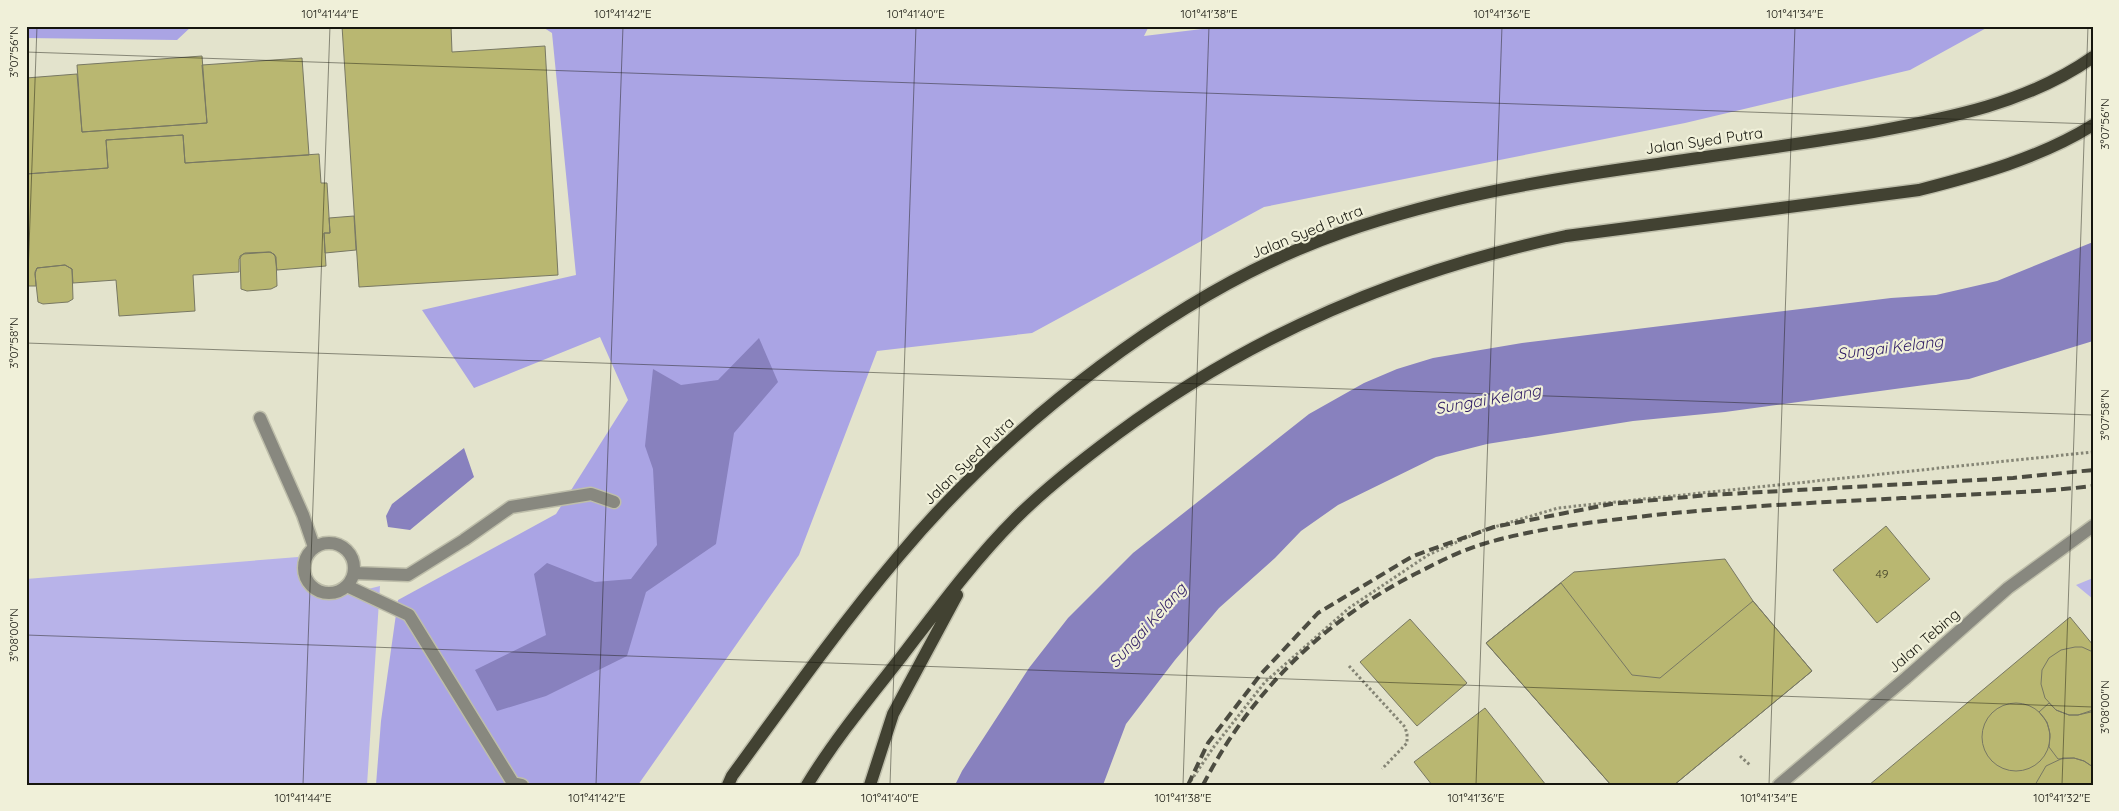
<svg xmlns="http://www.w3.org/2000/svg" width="2119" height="811" font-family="Quicksand,sans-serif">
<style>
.green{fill:#b8b3e9}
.forest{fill:#aaa4e4}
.water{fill:#8881be}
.building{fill:#b9b771;stroke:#787863}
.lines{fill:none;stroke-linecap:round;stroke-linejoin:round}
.lane-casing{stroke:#bebeaa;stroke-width:15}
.street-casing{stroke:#bebeaa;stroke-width:15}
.primary-casing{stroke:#bebeaa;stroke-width:15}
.path{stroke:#858575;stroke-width:3;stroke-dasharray:2.5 2.5;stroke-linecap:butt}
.lane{stroke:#88887f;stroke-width:12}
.street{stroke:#88887f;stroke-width:12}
.primary{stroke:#424232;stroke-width:12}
.rail{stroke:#4c4c41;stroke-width:4;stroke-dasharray:10 5;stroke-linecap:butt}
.ticks{fill:none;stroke:#16160e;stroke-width:1;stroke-opacity:0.45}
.labels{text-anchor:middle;stroke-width:4.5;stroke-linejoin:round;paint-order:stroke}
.number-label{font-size:12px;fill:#3f3e27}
.street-label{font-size:15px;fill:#16160e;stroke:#f0f0d9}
.water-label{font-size:16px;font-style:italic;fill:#2f1c65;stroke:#f0f0d9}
.neatline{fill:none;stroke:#16160e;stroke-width:2}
.ticks-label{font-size:12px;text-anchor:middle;fill:#16160e}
</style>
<rect width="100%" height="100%" fill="#e3e3cc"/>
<path class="green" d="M 298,557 L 301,579 L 328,599 L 380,586 L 367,785 L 26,785 L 26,579 Z
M 2093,578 L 2093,599 L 2076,585 Z"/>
<path class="forest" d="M 26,26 L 192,26 L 177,40 L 26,38 Z
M 541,26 L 1149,26 L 1144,36 L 1227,26 L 1990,26 L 1910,70 L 1685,123 L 1264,207 L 1032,333 L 877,351 L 799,555 L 638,785 L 376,785 L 381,721 L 398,600 L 556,514 L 628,400 L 600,337 L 474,388 L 422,310 L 576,275 L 552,33 Z"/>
<path class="water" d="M 2093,242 L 2093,341 L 1969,379 L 1725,412 L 1633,421 L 1487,444 L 1436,457 L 1338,505 L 1301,531 L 1275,558 L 1219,608 L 1175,660 L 1126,724 L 1103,785 L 955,785 L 962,771 L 1029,668 L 1068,618 L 1133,553 L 1309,414 L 1364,383 L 1397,369 L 1433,358 L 1522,343 L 1891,298 L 1936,295 L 1997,281 Z
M 759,338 L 778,382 L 734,433 L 716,544 L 646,592 L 627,656 L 546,696 L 497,711 L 475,670 L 546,635 L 534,574 L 547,563 L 595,582 L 631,579 L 657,545 L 653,469 L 645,446 L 653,369 L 681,385 L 718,380 Z
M 464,448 L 474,477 L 410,530 L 388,527 L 386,516 L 392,504 Z"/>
<path class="building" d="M 342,26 L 451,26 L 452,52 L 545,46 L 558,275 L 359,287 Z
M 202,56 L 207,123 L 82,132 L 77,65 Z
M 302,58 L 309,155 L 185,163 L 183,135 L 106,140 L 108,168 L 26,174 L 26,78 L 77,74 L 82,132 L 207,123 L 202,65 Z
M 183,135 L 185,163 L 319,154 L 321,183 L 327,183 L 330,233 L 324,233 L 326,266 L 277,270 L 275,256 L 271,252 L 243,254 L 239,259 L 239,272 L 193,275 L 195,311 L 119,316 L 116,280 L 73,283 L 72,269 L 65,265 L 37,268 L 35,272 L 36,286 L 26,286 L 26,174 L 108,168 L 106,140 Z
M 354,216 L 356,250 L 325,253 L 324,233 L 330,233 L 329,218 Z
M 269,252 L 274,254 L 276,257 L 277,286 L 271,289 L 247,291 L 241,289 L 240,256 L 245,253 Z
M 65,265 L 72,269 L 73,299 L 68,302 L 43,304 L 38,302 L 35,274 L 37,268 Z
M 1886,526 L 1930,579 L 1877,623 L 1833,570 Z
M 1725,559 L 1753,601 L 1812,671 L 1674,785 L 1611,785 L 1486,643 L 1574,572 Z
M 1561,583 L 1632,675 L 1660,678 L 1753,601 L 1812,671 L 1674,785 L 1611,785 L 1486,643 Z
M 2070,617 L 2093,645 L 2093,785 L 1869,785 Z
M 1410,619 L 1467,683 L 1417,726 L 1360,662 Z
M 2075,647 L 2082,647 L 2093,652 L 2093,710 L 2078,715 L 2069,715 L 2056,710 L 2045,698 L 2041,684 L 2042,670 L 2049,658 L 2061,650 Z
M1982 737a34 34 0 1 1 68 0a34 34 0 1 1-68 0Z
M 2049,703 L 2056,710 L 2069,715 L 2078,715 L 2091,712 L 2093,714 L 2093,767 L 2084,761 L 2074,758 L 2058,759 L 2049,747 L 2050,734 L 2047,722 L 2039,712 Z
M 1485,708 L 1546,785 L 1432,785 L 1414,762 Z
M 2063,758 L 2074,758 L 2084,761 L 2093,767 L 2093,785 L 2035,785 L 2046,766 Z"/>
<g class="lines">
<defs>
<path id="lane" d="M 260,418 L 303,515 L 314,547
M304 568a25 25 0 1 1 50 0a25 25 0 1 1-50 0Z
M 354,573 L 408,575 L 464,540 L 511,507 L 591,494 L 614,502
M 347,586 L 409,615 L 513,783 L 522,785"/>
<path id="street" d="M 1779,785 L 1906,678 L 2008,588 L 2093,526"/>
<path id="primary" d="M 728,785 L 732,776 C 786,702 839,627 898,557 C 1008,425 1179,289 1343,232 C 1447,196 1549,179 1658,164 C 1730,153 1802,144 1873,132 C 1949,118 2028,103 2093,57
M 807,785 C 835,739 869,698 902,656 C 938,609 974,560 1016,518 C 1047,487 1082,460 1117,434 C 1253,334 1401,271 1566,236 L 1919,190 C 1978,175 2040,158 2093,125
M 870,785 L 893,714 L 957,595"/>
</defs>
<use href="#lane" class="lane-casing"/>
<use href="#street" class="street-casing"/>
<use href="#primary" class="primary-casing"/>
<path class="path" d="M 1349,666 L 1405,727 L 1407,734 L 1407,743 L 1382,769
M 1740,756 L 1751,766
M 1188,785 L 1213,748 L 1265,682 L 1349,608 L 1428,555 L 1484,530 L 1558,508 L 2093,452"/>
<use href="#lane" class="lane"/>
<use href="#street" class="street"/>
<use href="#primary" class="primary"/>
<path class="rail" d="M 1188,785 L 1208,743 L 1261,674 L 1318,613 L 1413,556 L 1494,527 L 1611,504 L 1709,495 L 2013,478 L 2093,470
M 1203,785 C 1250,693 1323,621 1415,574 C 1437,563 1459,551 1483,544 C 1535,528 1601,521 1655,515 C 1751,505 1847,501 1943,496 C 1993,493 2043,492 2093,486"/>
</g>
<path class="ticks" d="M 26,52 L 2093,124M 26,330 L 37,26M 26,343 L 2093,415M 26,635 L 2093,707M 303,785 L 330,26M 596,785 L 623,26M 890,785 L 916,26M 1183,785 L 1209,26M 1476,785 L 1502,26M 1769,785 L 1795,26M 2062,785 L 2088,26"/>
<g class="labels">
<g class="number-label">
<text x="1882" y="578">49</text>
</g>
<g class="street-label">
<text transform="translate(1704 141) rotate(-8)" y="5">Jalan Syed Putra</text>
<text transform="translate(1307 232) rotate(-22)" y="5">Jalan Syed Putra</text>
<text transform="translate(969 461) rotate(-44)" y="5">Jalan Syed Putra</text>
<text transform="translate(1924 641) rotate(-41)" y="5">Jalan Tebing</text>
</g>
<g class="water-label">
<text transform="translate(1890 347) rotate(-7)" y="6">Sungai Kelang</text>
<text transform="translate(1488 399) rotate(-10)" y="6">Sungai Kelang</text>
<text transform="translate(1147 625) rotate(-48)" y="6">Sungai Kelang</text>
</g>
</g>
<rect width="2119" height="811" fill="none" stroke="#f0f0d9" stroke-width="55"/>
<rect x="28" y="28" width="2064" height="756" class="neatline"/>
<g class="ticks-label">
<text x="330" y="18">101°41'44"E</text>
<text x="623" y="18">101°41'42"E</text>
<text x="916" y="18">101°41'40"E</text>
<text x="1209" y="18">101°41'38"E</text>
<text x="1502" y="18">101°41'36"E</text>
<text x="1795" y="18">101°41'34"E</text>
<text transform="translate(14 52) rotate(-90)" y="4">3°07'56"N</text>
<text transform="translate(2105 124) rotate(-90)" y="4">3°07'56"N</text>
<text transform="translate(14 343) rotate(-90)" y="4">3°07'58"N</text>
<text transform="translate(2105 415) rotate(-90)" y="4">3°07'58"N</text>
<text transform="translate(14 635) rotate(-90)" y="4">3°08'00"N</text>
<text transform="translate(2105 707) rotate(-90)" y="4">3°08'00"N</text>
<text x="303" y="802">101°41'44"E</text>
<text x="597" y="802">101°41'42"E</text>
<text x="890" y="802">101°41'40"E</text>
<text x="1183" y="802">101°41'38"E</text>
<text x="1476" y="802">101°41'36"E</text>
<text x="1769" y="802">101°41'34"E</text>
<text x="2062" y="802">101°41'32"E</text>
</g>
</svg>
